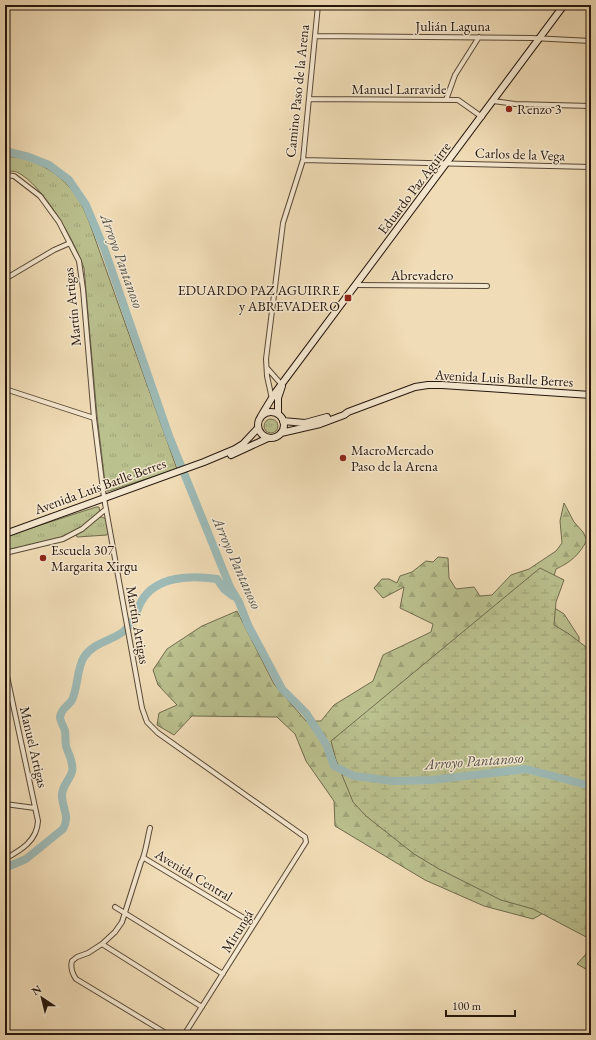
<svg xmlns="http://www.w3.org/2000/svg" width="596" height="1040" font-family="'EB Garamond',serif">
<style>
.grass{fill:url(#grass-tufts);stroke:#706b4e}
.forest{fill:url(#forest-firs);stroke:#706b4e}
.wetland{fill:url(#wetland-marsh);stroke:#706b4e}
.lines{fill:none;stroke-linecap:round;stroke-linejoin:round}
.river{stroke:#9dbab6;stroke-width:8}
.street-casing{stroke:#584837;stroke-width:6}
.secondary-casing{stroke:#25160d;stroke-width:8}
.street{stroke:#f5e8d0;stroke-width:4}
.secondary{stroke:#f5e8d0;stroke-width:6}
.poi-dot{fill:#8f2418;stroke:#f5e8d0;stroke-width:1.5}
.labels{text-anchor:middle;stroke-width:3;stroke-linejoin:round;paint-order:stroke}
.street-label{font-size:14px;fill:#25160d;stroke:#f5e8d0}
.poi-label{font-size:14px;fill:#25160d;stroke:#f5e8d0;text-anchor:start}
.water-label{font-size:15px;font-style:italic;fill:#4f4f48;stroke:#f5e8d0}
</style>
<defs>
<pattern id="grass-tufts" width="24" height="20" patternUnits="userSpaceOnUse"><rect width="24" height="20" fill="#bac08e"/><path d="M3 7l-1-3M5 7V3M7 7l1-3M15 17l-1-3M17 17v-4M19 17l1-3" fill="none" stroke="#a0a479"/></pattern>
<pattern id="forest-firs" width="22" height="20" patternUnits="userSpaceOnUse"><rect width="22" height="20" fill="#bac08e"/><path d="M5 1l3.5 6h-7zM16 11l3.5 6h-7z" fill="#a0a479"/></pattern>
<pattern id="wetland-marsh" width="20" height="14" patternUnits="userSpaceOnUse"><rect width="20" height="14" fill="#bac08e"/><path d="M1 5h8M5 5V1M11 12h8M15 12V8" fill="none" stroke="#a0a479"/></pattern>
</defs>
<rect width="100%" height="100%" fill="#f0dcb6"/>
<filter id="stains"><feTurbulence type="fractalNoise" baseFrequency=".005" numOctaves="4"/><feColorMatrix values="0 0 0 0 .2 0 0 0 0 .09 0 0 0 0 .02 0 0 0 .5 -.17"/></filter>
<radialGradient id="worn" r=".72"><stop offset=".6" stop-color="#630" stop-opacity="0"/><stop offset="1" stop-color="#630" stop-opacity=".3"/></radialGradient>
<path class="grass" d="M 5,156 C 10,157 16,157 21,158 C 39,162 59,174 71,189 C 81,200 87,216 92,230 L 177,469 L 109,491 L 106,491 L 97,415 L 84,268 C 74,240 44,186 17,172 C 14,171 9,171 5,171 Z
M264 426a7 7 0 1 1 14 0a7 7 0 1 1-14 0Z
M 96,507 L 99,507 L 100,512 C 91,520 82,527 72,533 C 56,543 24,546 5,550 L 5,538 L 7,536 Z
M 100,517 L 102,517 L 106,519 L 108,533 L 107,535 L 77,537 L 76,534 Z"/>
<path class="forest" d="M 564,503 L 574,522 L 583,532 L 587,540 C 579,555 571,562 556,569 L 548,597 L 550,605 L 564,614 L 579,637 L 579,653 L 554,907 L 533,919 L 484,906 L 425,880 L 335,826 L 334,801 L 306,761 L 295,734 L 277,717 L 192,716 L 174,735 L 157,725 L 159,713 L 177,705 L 158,685 L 153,670 L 167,649 L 202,626 L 237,611 L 274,684 L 306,721 L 321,721 L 334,705 L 373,681 L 383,655 L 431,632 L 433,624 L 400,608 L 404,587 L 383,598 L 374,588 L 382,579 L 389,579 L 397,583 L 400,576 L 412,572 L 426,561 L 433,562 L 438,557 L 448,558 L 449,578 L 456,589 L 474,587 L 480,596 L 492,595 L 511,575 L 529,569 L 556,551 L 562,543 L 560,521 Z"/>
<path class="wetland" d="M 540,568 L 564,580 L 556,602 L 554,625 L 569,634 L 590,650 L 591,657 L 591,972 L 577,964 L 586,954 L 590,939 L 533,909 L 501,900 L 439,869 L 414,854 L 366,816 L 353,802 L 336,760 L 331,741 Z"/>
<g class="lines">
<path class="river" d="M 5,151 L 29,157 L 49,165 L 69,180 L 86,205 L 104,248 L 169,436 L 230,587 L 239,602 L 248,625 L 282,689 L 306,713 L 326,744 L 334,766 L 354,776 L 393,781 L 432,780 L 526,769 L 591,786
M 5,868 L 26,859 L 63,829 C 70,817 63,810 62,797 C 61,787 69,781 72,772 C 73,769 72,764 71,760 C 70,755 67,751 66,746 C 65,741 66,736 65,731 C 64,727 60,721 60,717 C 62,707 68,707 72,700 C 78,688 77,667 84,657 C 94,642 112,641 124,631 C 135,621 135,614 141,602 C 155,576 191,575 217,579 L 224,589 L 233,596"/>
<defs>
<path id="street" d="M 315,36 L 532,38 L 591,41
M 309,99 L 458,100 L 482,117
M 446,100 L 455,75 L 479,37
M 493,101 L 515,104 L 591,106
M 303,160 L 591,167
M 5,175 L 14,176 L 40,196 L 59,222 L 79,261 L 83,289 L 94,418 L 104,498 L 142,708 L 147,722 L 158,733 L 305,837 L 306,842 L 184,1035
M 5,279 L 54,250 L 70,243
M 356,285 L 487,286
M 267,368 L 282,385
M 5,389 L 94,418
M 272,399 L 267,376 L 266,359 L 283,223 L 303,160 L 318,5
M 5,553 L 63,539 L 82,529 L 106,509
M 5,667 L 38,821 C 37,841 21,850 5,859
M 5,804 L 35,808
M 150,828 C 148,835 145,857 141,862 L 122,922 L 115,932 L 102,944 L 88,953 L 77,957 L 72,961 C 70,968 72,973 76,979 L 169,1035
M 144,858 L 254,924
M 115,907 L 223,974
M 102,944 L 202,1007"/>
<path id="secondary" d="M258 425a13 13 0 1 1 26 0a13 13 0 1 1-26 0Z
M 278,414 L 278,398 L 282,386
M 261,416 L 275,393 L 564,5
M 283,421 L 305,423 L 327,417
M 281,433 L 320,424 L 344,415 L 348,412 L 415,387 L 428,385 L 442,385 L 591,395
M 231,455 L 268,438
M 5,534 L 204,462 L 235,449 L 243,444 L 258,428"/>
</defs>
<use href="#street" class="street-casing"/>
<use href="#secondary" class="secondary-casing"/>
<use href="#street" class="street"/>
<use href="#secondary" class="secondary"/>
</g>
<g class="poi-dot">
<circle cx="509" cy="109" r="4"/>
<rect x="344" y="294" width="8" height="8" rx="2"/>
<circle cx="343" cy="458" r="4"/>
<circle cx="43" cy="558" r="4"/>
</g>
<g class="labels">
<g class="street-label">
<text x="453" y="31">Julián Laguna</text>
<text x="399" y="94">Manuel Larravide</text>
<text transform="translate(297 91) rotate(-84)" y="5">Camino Paso de la Arena</text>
<text transform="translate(520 154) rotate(2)" y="5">Carlos de la Vega</text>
<text transform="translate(414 188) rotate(-53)" y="5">Eduardo Paz Aguirre</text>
<text x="422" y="280">Abrevadero</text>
<text transform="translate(72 307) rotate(-96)" y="5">Martín Artigas</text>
<text transform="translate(504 378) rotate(3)" y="5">Avenida Luis Batlle Berres</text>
<text transform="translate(100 486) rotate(-20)" y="5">Avenida Luis Batlle Berres</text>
<text transform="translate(138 625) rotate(80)" y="5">Martín Artigas</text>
<text transform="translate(34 747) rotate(77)" y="5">Manuel Artigas</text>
<text transform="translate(194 875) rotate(31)" y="5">Avenida Central</text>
<text transform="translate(237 931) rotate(-58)" y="5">Mirungá</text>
</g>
<g class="poi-label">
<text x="517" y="114">Renzo 3</text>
<text x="340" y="295" text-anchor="end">EDUARDO PAZ AGUIRRE<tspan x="340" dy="16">y ABREVADERO</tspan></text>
<text x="351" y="455">MacroMercado<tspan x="351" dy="16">Paso de la Arena</tspan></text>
<text x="51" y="555">Escuela 307<tspan x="51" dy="16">Margarita Xirgu</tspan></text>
</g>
<g class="water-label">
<text transform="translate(122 261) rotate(70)" y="5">Arroyo Pantanoso</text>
<text transform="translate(237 563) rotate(66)" y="5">Arroyo Pantanoso</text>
<text transform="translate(474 761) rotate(-4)" y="5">Arroyo Pantanoso</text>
</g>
</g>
<rect width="596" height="1040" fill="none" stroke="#f0dcb6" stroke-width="20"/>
<rect x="6" y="6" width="584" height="1028" fill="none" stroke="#25160d" stroke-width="2"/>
<rect x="10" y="10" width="576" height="1020" fill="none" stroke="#25160d"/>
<g transform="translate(42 998) rotate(325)" stroke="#f5e8d0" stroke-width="3" paint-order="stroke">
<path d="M0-3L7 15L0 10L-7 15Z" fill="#25160d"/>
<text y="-6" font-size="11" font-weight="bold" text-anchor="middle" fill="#25160d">N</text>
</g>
<path d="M446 1010v6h69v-6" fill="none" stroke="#25160d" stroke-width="2"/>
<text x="452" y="1010" font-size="12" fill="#25160d" stroke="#f5e8d0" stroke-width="3" paint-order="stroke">100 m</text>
<rect width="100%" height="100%" filter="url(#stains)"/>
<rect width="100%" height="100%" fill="url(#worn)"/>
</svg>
